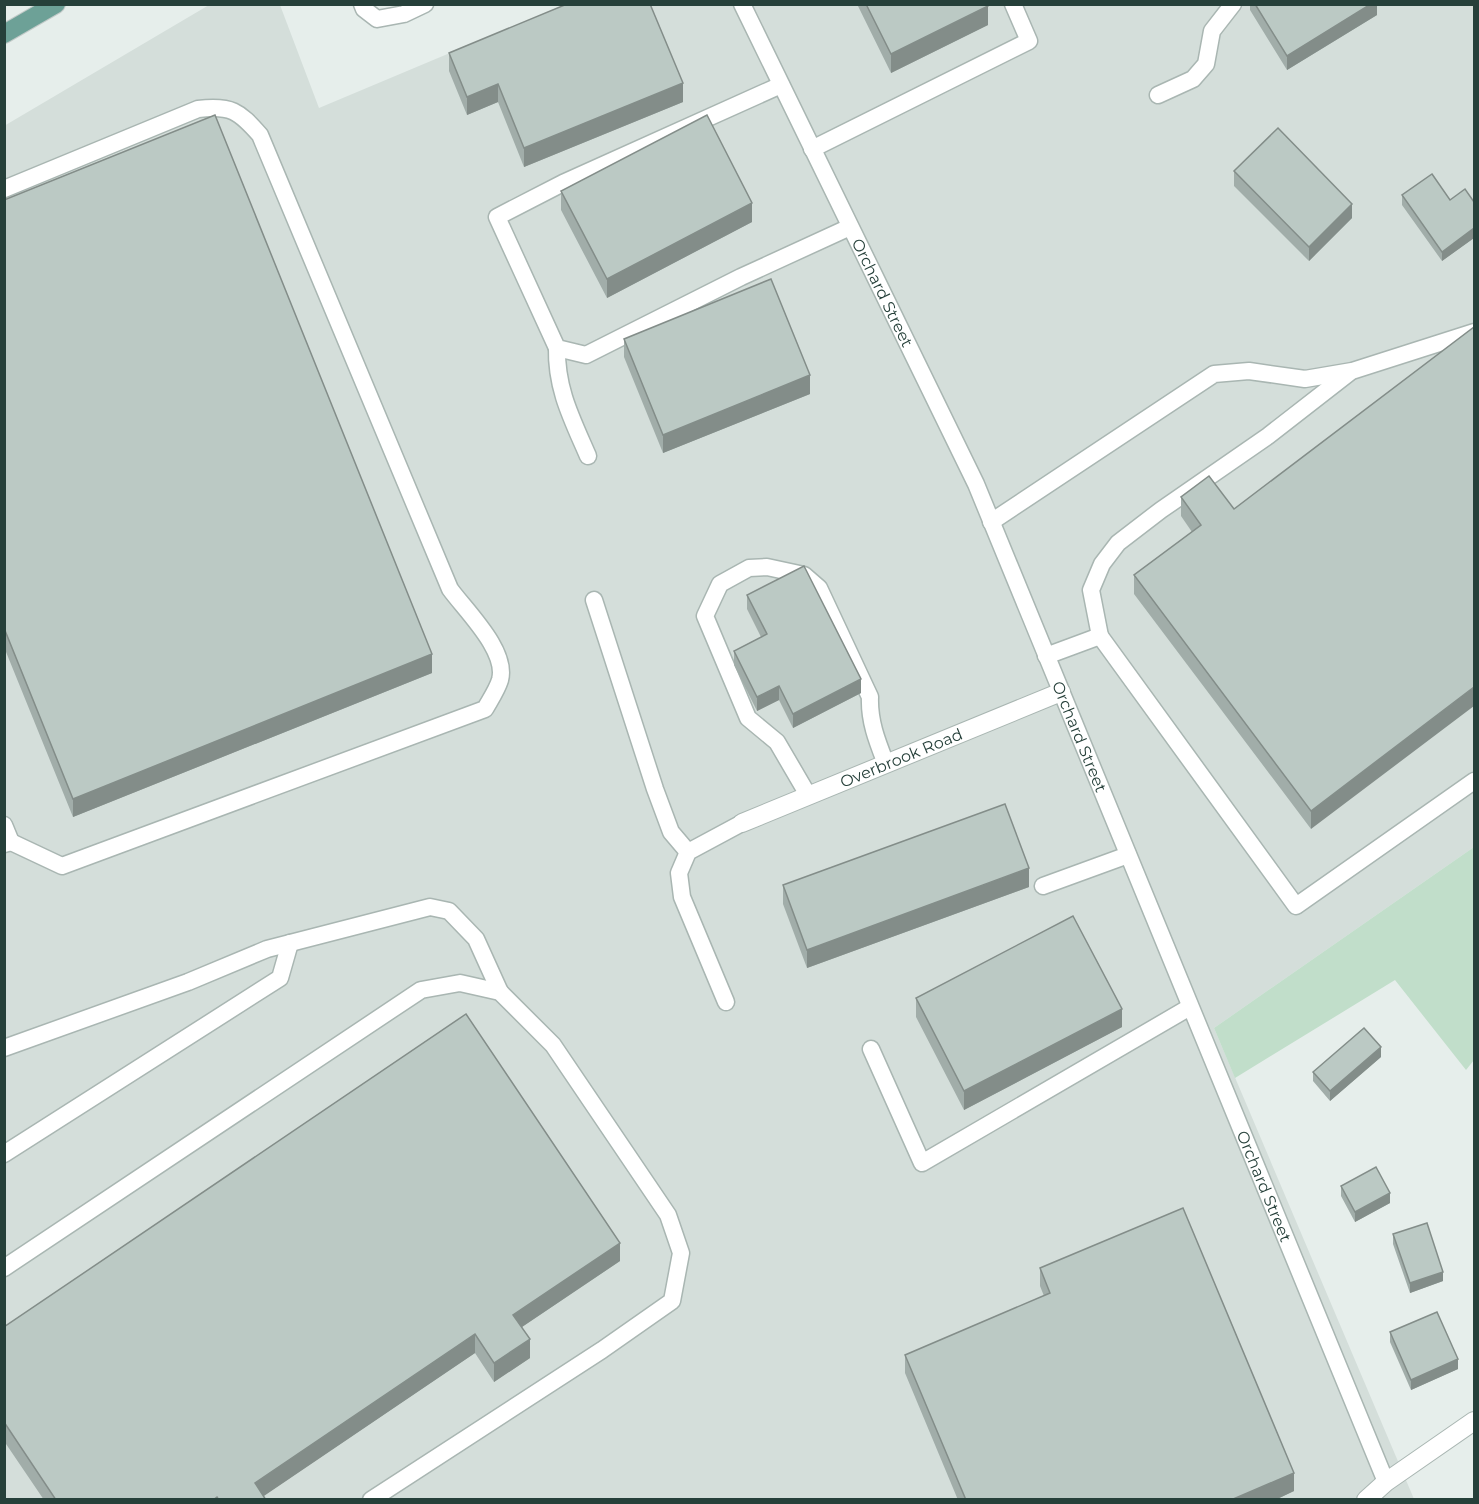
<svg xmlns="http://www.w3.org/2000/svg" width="1479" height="1504" font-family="Montserrat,sans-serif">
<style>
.built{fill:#d4deda}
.green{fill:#c1deca}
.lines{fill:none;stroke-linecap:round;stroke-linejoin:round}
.service-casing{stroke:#a9b6b2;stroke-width:19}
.minor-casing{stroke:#a9b6b2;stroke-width:20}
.primary-casing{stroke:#c2cac8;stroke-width:20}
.service{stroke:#fff;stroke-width:16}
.minor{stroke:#fff;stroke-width:18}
.primary{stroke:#6da197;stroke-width:18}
.wall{fill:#a1ada9}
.shaded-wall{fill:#838d89}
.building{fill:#bbc9c4;stroke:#838d89;stroke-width:1.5}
.labels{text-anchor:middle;stroke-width:5;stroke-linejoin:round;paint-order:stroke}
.street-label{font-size:16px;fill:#26403a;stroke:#f7faf9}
</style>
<rect width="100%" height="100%" fill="#e6eeeb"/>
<path class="built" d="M 209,5 L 280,5 L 319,108 L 564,5 L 1474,5 L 1474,847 L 1214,1028 L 1414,1499 L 5,1499 L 4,126 Z"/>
<path class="green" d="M 1474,847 L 1474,1060 L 1466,1070 L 1395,980 L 1235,1078 L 1214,1028 Z"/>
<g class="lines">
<defs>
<g id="service">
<path d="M 362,4 L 364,9 L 377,19 L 404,14 L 425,4"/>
<path id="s1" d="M 742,4 L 976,484 L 1386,1482"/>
<path d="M 781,85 L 563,183 L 497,217 L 557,348 L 586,355 L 741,277 L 850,227"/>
<path d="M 1158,95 L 1193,79 L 1206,64 L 1212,31 L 1233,4"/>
<path d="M 812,149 L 1029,41 L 1013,4"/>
<path d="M 4,189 L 198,109 C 231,105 239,111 260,135 L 450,589 C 466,611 508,651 500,680 C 497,690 490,700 485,709 L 62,866 L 11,842"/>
<path d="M 557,348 C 556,389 572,419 588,456"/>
<path d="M 991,522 L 1214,374 L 1249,371 L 1305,379 L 1352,371 L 1474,332"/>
<path d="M 594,600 L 655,789 L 671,832 L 688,852"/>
<path d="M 1100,636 L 1091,590 L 1102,564 L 1118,543 L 1161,510 L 1268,436 L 1349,373"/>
<path d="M 1046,656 L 1100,636 L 1296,906 L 1474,781"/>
<path d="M 808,795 L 777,742 L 748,718 L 705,616 L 720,584 L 749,568 L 767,567 L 804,575 L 819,588 L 870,697 C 869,721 877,741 886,764"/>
<path d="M 4,825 L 11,842 L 4,844"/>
<path d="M 1043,886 L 1128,855"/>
<path d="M 726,1002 L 682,897 L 679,873 L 688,852 L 742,823"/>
<path d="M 4,1048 L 188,982 L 267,949 L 430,907 L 449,911 L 476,939 L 500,992"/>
<path d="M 871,1049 L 922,1163 L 1190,1007"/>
<path d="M 4,1154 L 280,978 L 290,943"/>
<path d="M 4,1268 L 421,990 L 460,983 L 500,992 L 553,1045 L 668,1215 L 681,1253 L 672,1301 L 602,1350 L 371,1500"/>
</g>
<g id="minor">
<path id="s2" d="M 742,823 L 1061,692"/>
<path d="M 1366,1500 L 1386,1482 L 1474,1421"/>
</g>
<path id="primary" d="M 4,34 L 56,4"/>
</defs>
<use href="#service" class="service-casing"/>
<use href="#minor" class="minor-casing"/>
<use href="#primary" class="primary-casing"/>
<use href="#service" class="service"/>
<use href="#minor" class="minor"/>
<use href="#primary" class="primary"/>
</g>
<path class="wall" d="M 857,4 L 987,4 L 988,25 L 891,73 Z
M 1250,4 L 1377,4 L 1377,15 L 1287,70 L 1250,10 Z
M 449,53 L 683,102 L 524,167 L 498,102 L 467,115 L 449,71 Z
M 1234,171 L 1352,218 L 1309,261 L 1234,186 Z
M 561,191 L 752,222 L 607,298 L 561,210 Z
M 1402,195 L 1474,202 L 1474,238 L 1442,261 L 1402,205 Z
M 4,200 L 432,673 L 73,817 L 4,647 Z
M 1474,327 L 1311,829 L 1134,594 L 1134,575 L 1192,532 L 1181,516 L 1181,497 L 1234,509 Z
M 624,339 L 810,394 L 663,453 L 624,357 Z
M 747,595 L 861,693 L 793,728 L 779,700 L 757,711 L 734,665 L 734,651 L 761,637 L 747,609 Z
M 783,885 L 1029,887 L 807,968 L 783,904 Z
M 916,998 L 1122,1027 L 964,1110 L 916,1017 Z
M 1381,1057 L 1330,1101 L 1313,1081 L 1313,1072 Z
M 1341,1186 L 1390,1203 L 1355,1222 L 1341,1196 Z
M 1393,1234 L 1443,1281 L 1410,1293 L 1393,1244 Z
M 620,1261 L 522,1327 L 530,1358 L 494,1382 L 475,1353 L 263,1496 L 266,1500 L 44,1500 L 4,1441 L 4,1327 Z
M 1040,1268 L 1294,1491 L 1275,1500 L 958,1500 L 905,1373 L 905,1355 L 1044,1296 L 1040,1286 Z
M 1390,1332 L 1458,1369 L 1411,1390 L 1390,1342 Z"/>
<path class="shaded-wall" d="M 1371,4 L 1377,4 L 1377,15 L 1287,70 L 1287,56 Z
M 988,6 L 988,25 L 891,73 L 891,54 Z
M 683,83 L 683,102 L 524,167 L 524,148 Z
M 498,84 L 498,102 L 467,115 L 467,97 Z
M 752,203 L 752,222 L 607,298 L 607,279 Z
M 1352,204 L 1352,218 L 1309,261 L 1309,247 Z
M 1474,228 L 1474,238 L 1442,261 L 1442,252 Z
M 810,375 L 810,394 L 663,453 L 663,435 Z
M 432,654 L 432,673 L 73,817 L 73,799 Z
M 861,679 L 861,693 L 793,728 L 793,714 Z
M 779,686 L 779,700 L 757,711 L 757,697 Z
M 1474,687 L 1474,706 L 1311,829 L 1311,811 Z
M 1029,868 L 1029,887 L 807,968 L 807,950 Z
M 1122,1009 L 1122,1027 L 964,1110 L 964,1091 Z
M 1381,1047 L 1381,1057 L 1330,1101 L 1330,1091 Z
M 1390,1193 L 1390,1203 L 1355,1222 L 1355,1212 Z
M 620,1243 L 620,1261 L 513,1333 L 513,1315 Z
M 1443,1272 L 1443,1281 L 1410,1293 L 1410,1283 Z
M 475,1334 L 475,1353 L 258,1500 L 255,1483 Z
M 530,1339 L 530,1358 L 494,1382 L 494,1363 Z
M 1458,1359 L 1458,1369 L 1411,1390 L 1411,1380 Z
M 1294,1473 L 1294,1491 L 1275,1500 L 1231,1500 Z"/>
<path class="building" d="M 567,4 L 650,4 L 683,83 L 524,148 L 498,84 L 467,97 L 449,53 Z
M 866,4 L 987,4 L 988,6 L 891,54 Z
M 1255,4 L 1371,4 L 1287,56 Z
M 215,115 L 432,654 L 73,799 L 4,628 L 4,200 Z
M 707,115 L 752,203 L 607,279 L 561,191 Z
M 1278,128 L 1352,204 L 1309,247 L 1234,171 Z
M 1432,174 L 1450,200 L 1465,189 L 1474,202 L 1474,228 L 1442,252 L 1402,195 Z
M 771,279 L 810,375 L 663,435 L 624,339 Z
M 1474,327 L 1474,687 L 1311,811 L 1134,575 L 1201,525 L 1181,497 L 1209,476 L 1234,509 Z
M 804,566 L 861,679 L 793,714 L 779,686 L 757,697 L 734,651 L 767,634 L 747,595 Z
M 1005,804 L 1029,868 L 807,950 L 783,885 Z
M 1073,916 L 1122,1009 L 964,1091 L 916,998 Z
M 466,1014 L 620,1243 L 513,1315 L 530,1339 L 494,1363 L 475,1334 L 255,1483 L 266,1500 L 219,1500 L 217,1497 L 213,1500 L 56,1500 L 4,1422 L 4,1327 Z
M 1364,1028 L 1381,1047 L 1330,1091 L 1313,1072 Z
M 1376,1167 L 1390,1193 L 1355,1212 L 1341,1186 Z
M 1183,1208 L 1294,1473 L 1231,1500 L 966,1500 L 905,1355 L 1050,1293 L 1040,1268 Z
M 1427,1223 L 1443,1272 L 1410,1283 L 1393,1234 Z
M 1437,1312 L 1458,1359 L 1411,1380 L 1390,1332 Z"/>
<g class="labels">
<g class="street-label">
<text dy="6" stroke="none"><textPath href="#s1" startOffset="321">Orchard Street</textPath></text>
<text dy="6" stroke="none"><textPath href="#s1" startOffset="807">Orchard Street</textPath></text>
<text dy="6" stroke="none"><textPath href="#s2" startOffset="172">Overbrook Road</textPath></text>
<text dy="6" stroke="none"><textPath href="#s1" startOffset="1293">Orchard Street</textPath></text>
</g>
</g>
<rect width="1479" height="1504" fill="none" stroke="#26403a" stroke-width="12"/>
</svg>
